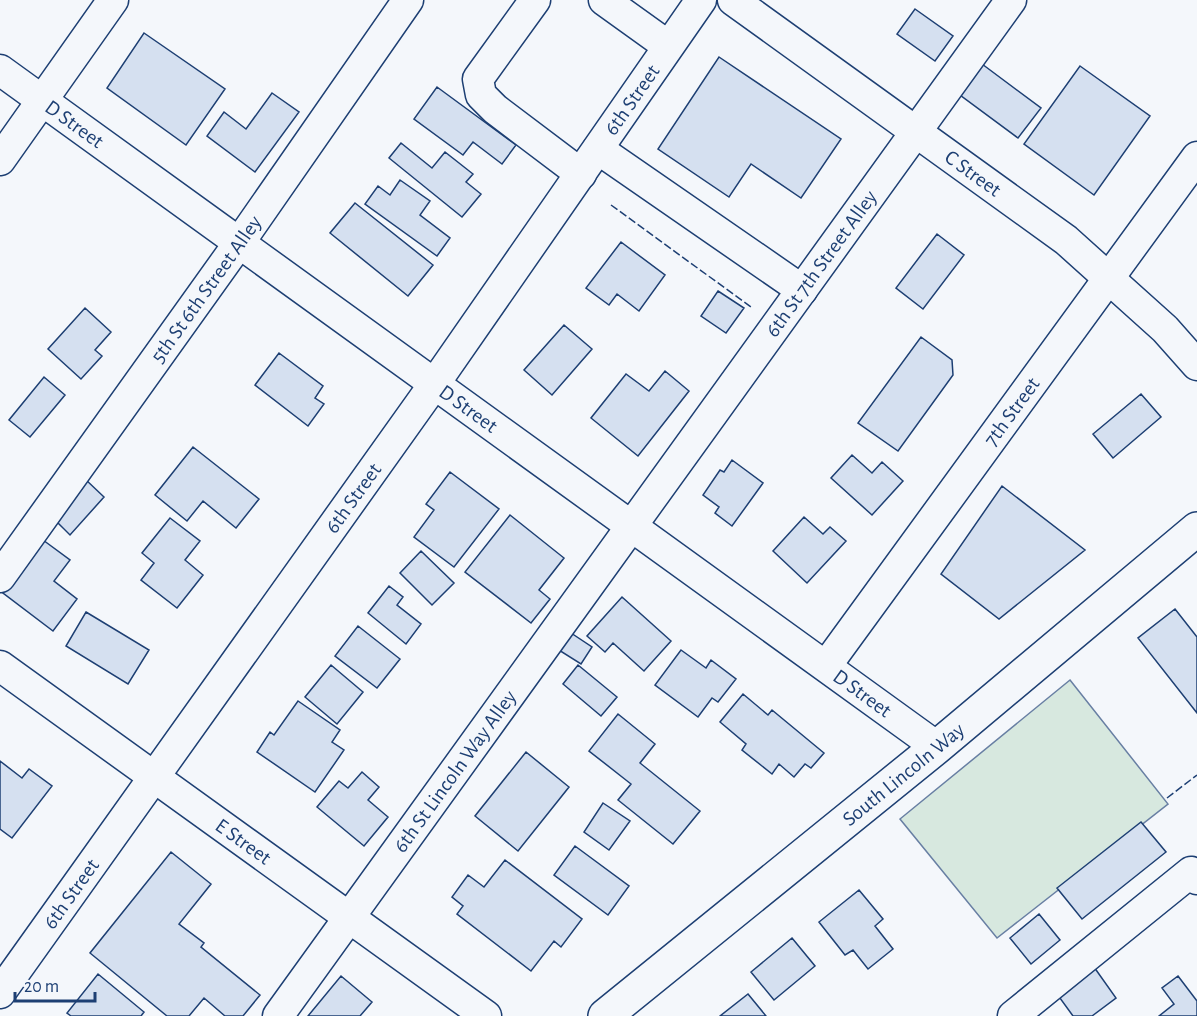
<svg xmlns="http://www.w3.org/2000/svg" width="1197" height="1016" font-family="'Alegreya Sans',sans-serif">
<style>
.green{fill:#d7e8df;stroke:#687fa3;stroke-width:1.5}
.building{fill:#d5e0f0;stroke:#1d3f73;stroke-width:1.5}
.lines{fill:none;stroke-linecap:round;stroke-linejoin:round}
.minor-casing{stroke:#1d3f73;stroke-width:33}
.major-casing{stroke:#1d3f73;stroke-width:36}
.minor{stroke:#f4f7fb;stroke-width:30}
.major{stroke:#f4f7fb;stroke-width:33}
.fence{stroke:#1d3f73;stroke-width:1.5;stroke-dasharray:8 3;stroke-linecap:butt}
.labels{text-anchor:middle;stroke-width:4.5;stroke-linejoin:round;paint-order:stroke}
.street-label{font-size:21px;fill:#1d3f73;stroke:#f4f7fb}
</style>
<rect width="100%" height="100%" fill="#f4f7fb"/>
<path class="green" d="M 1070,680 L 1168,804 L 997,938 L 900,819 Z"/>
<path class="building" d="M 915,9 L 953,36 L 935,61 L 897,34 Z
M 144,33 L 225,89 L 186,145 L 107,88 Z
M 719,57 L 841,139 L 801,198 L 751,164 L 729,197 L 658,149 Z
M 982,64 L 1041,108 L 1018,138 L 960,95 Z
M 1080,66 L 1150,116 L 1094,195 L 1024,144 Z
M 437,87 L 516,145 L 502,164 L 473,142 L 463,155 L 414,119 Z
M 272,93 L 299,112 L 255,172 L 207,136 L 224,112 L 246,129 Z
M 401,143 L 432,168 L 445,152 L 473,174 L 466,182 L 481,194 L 462,217 L 389,158 Z
M 400,180 L 430,201 L 420,215 L 450,238 L 437,256 L 365,204 L 378,186 L 390,195 Z
M 355,203 L 433,265 L 408,296 L 330,233 Z
M 937,234 L 964,255 L 923,309 L 896,288 Z
M 621,242 L 665,275 L 639,311 L 617,294 L 609,305 L 586,288 Z
M 718,291 L 744,308 L 726,333 L 701,316 Z
M 85,308 L 111,332 L 95,350 L 102,356 L 81,379 L 48,349 Z
M 564,325 L 592,349 L 552,395 L 524,370 Z
M 921,337 L 952,360 L 953,375 L 898,451 L 858,423 Z
M 279,353 L 323,386 L 315,398 L 324,404 L 308,426 L 255,385 Z
M 665,371 L 689,391 L 638,456 L 591,418 L 626,374 L 649,391 Z
M 44,377 L 65,395 L 30,437 L 9,420 Z
M 1141,394 L 1161,417 L 1113,458 L 1093,434 Z
M 193,447 L 259,499 L 236,528 L 203,501 L 187,521 L 155,495 Z
M 852,455 L 872,473 L 882,462 L 903,481 L 872,515 L 831,478 Z
M 732,460 L 763,483 L 732,526 L 715,513 L 719,507 L 703,495 L 720,470 L 724,472 Z
M 450,472 L 499,509 L 454,567 L 414,537 L 434,510 L 426,504 Z
M 84,478 L 104,497 L 70,535 L 50,515 Z
M 1002,486 L 1085,550 L 999,619 L 941,574 Z
M 510,515 L 564,558 L 539,590 L 550,599 L 531,623 L 465,572 Z
M 804,517 L 823,534 L 830,527 L 846,541 L 807,583 L 773,551 Z
M 170,518 L 200,541 L 185,560 L 203,575 L 177,608 L 141,580 L 154,563 L 142,553 Z
M 43,540 L 70,560 L 54,581 L 77,599 L 53,631 L 3,593 Z
M 421,551 L 454,583 L 432,605 L 400,573 Z
M 389,586 L 403,597 L 397,605 L 421,624 L 406,644 L 368,613 Z
M 622,597 L 671,641 L 644,671 L 613,643 L 605,652 L 587,636 Z
M 1175,609 L 1197,637 L 1197,713 L 1138,638 Z
M 86,612 L 149,650 L 128,684 L 66,646 Z
M 358,626 L 400,659 L 377,688 L 335,656 Z
M 565,629 L 592,647 L 581,664 L 554,647 Z
M 681,650 L 706,668 L 711,660 L 736,679 L 718,702 L 712,698 L 698,717 L 655,685 Z
M 331,665 L 363,692 L 337,724 L 305,697 Z
M 578,665 L 617,697 L 601,716 L 563,684 Z
M 743,694 L 768,715 L 772,710 L 824,753 L 811,768 L 805,764 L 794,777 L 779,764 L 772,774 L 742,750 L 746,744 L 720,722 Z
M 298,701 L 340,730 L 332,742 L 344,750 L 315,792 L 257,752 L 270,732 L 274,735 Z
M 618,714 L 655,744 L 640,763 L 700,811 L 673,844 L 618,800 L 631,784 L 589,751 Z
M 526,752 L 569,787 L 518,851 L 475,816 Z
M 0,761 L 22,778 L 29,769 L 52,786 L 12,838 L 0,829 Z
M 362,772 L 379,787 L 368,800 L 388,817 L 364,846 L 317,807 L 339,781 L 348,788 Z
M 603,803 L 630,821 L 609,850 L 584,832 Z
M 1141,822 L 1166,852 L 1082,919 L 1057,888 Z
M 575,846 L 629,886 L 608,915 L 554,875 Z
M 171,852 L 211,884 L 179,924 L 204,943 L 201,947 L 260,995 L 243,1016 L 225,1016 L 204,998 L 189,1016 L 167,1016 L 90,953 Z
M 505,860 L 582,919 L 561,947 L 554,941 L 531,971 L 457,914 L 463,906 L 452,897 L 468,875 L 484,887 Z
M 859,890 L 883,919 L 875,926 L 893,949 L 868,969 L 853,950 L 845,955 L 819,922 Z
M 1039,914 L 1060,940 L 1031,964 L 1010,938 Z
M 792,938 L 815,966 L 774,1000 L 751,972 Z
M 1094,967 L 1116,998 L 1092,1016 L 1073,1016 L 1057,994 Z
M 98,974 L 144,1012 L 141,1016 L 71,1016 L 67,1013 Z
M 341,976 L 372,1002 L 360,1016 L 308,1016 Z
M 1178,976 L 1197,1001 L 1197,1016 L 1159,1016 L 1174,1004 L 1162,988 Z
M 748,994 L 766,1016 L 720,1016 Z"/>
<g class="lines">
<defs>
<g id="minor">
<path d="M 535,0 L 478,79 L 481,95 L 495,109 L 581,174"/>
<path d="M 604,0 L 668,46"/>
<path id="s1" d="M 733,0 L 1066,240 L 1165,329 L 1197,365"/>
<path id="s2" d="M 0,70 L 937,747"/>
<path d="M 598,149 L 802,290"/>
<path d="M 0,160 L 113,0"/>
<path id="s3" d="M 0,577 L 239,243 L 408,0"/>
<path id="s4" d="M 0,666 L 486,1016"/>
<path id="s5" d="M 826,666 L 1197,157"/>
<path id="s6" d="M 0,993 L 435,383 L 701,0"/>
<path id="s7" d="M 278,1016 L 1011,0"/>
<path d="M 1013,1016 L 1191,872 L 1197,879"/>
</g>
<g id="major">
<path id="s8" d="M 605,1016 L 937,747 L 1197,529"/>
</g>
</defs>
<use href="#minor" class="minor-casing"/>
<use href="#major" class="major-casing"/>
<use href="#minor" class="minor"/>
<use href="#major" class="major"/>
<path class="fence" d="M 611,205 L 751,307
M 1167,798 L 1197,775"/>
</g>
<g class="labels">
<g class="street-label">
<text dy="7" stroke="none"><textPath href="#s6" startOffset="1094">6th Street</textPath></text>
<text dy="7" stroke="none"><textPath href="#s2" startOffset="92">D Street</textPath></text>
<text dy="7" stroke="none"><textPath href="#s1" startOffset="296">C Street</textPath></text>
<text dy="7" stroke="none"><textPath href="#s7" startOffset="928">6th St 7th Street Alley</textPath></text>
<text dy="7" stroke="none"><textPath href="#s3" startOffset="354">5th St 6th Street Alley</textPath></text>
<text dy="7" stroke="none"><textPath href="#s2" startOffset="578">D Street</textPath></text>
<text dy="7" stroke="none"><textPath href="#s5" startOffset="315">7th Street</textPath></text>
<text dy="7" stroke="none"><textPath href="#s6" startOffset="608">6th Street</textPath></text>
<text dy="7" stroke="none"><textPath href="#s2" startOffset="1064">D Street</textPath></text>
<text dy="7" stroke="none"><textPath href="#s7" startOffset="302">6th St Lincoln Way Alley</textPath></text>
<text dy="7" stroke="none"><textPath href="#s8" startOffset="384">South Lincoln Way</textPath></text>
<text dy="7" stroke="none"><textPath href="#s4" startOffset="300">E Street</textPath></text>
<text dy="7" stroke="none"><textPath href="#s6" startOffset="122">6th Street</textPath></text>
</g>
</g>
<path d="M15 992v9h80v-9" fill="none" stroke="#1d3f73" stroke-width="3"/>
<text x="24" y="992" font-size="18" fill="#1d3f73" stroke="#f4f7fb" stroke-width="4.5" paint-order="stroke">20 m</text>
</svg>
